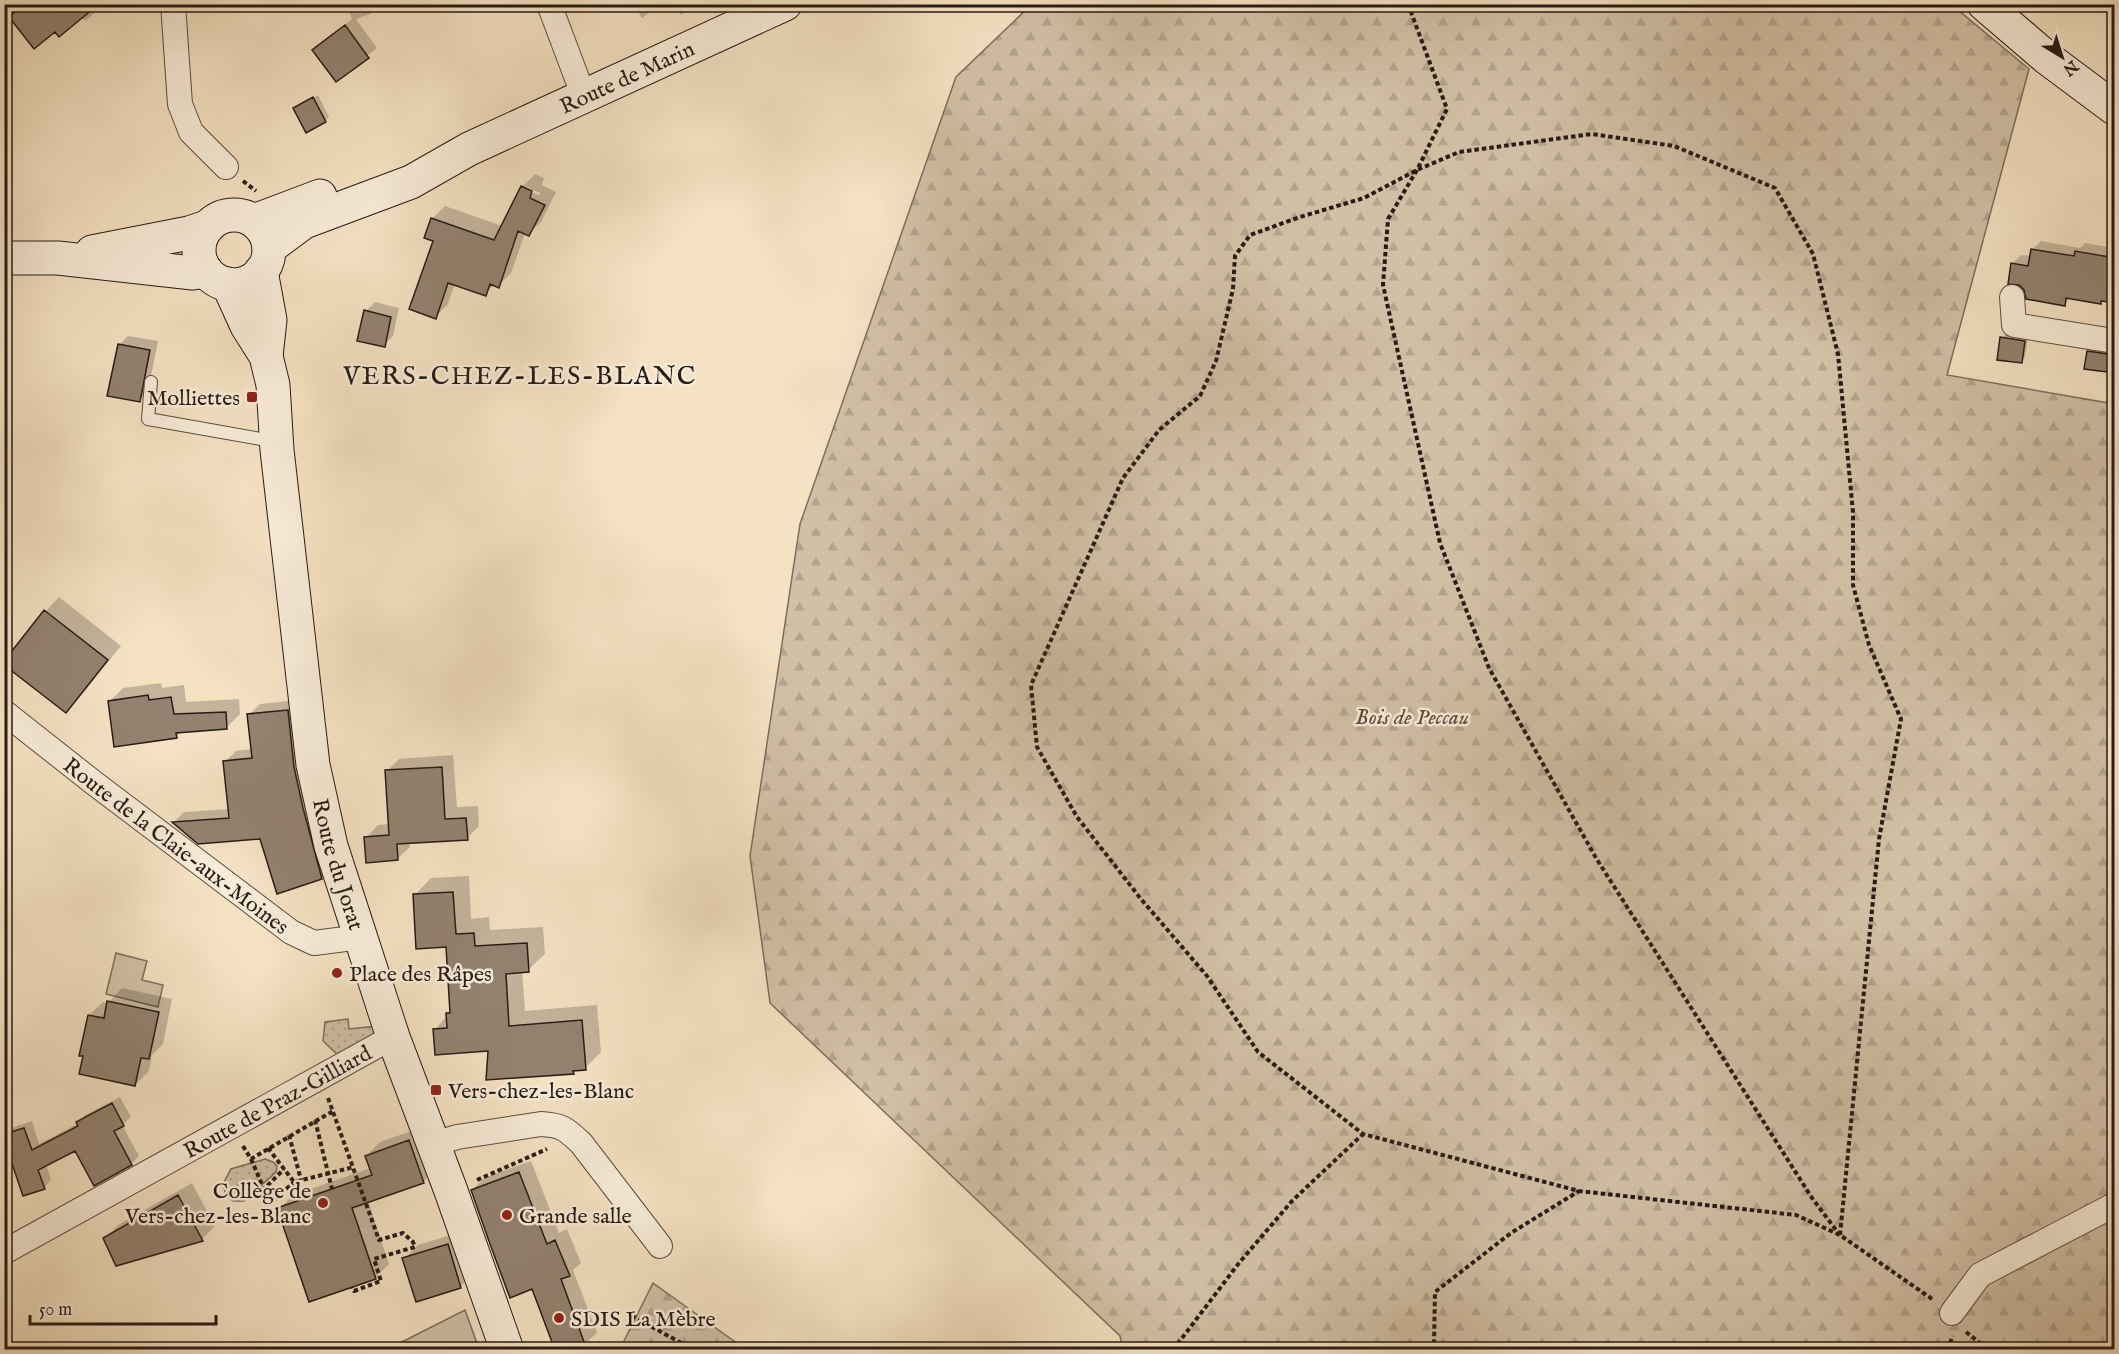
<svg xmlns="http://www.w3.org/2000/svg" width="2119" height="1354" font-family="'IM FELL English',serif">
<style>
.grass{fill:url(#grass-dots);stroke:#7d6e5e;stroke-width:1.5}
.forest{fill:url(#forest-firs);stroke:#7d6e5e;stroke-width:1.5}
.garden{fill:#d2c0a6;stroke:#7d6e5e;stroke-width:1.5}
.shadow{fill:#0003;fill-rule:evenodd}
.building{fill:#938270;stroke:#281b16;stroke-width:1.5}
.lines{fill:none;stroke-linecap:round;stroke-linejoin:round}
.lane-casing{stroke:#5b4d41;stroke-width:14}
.street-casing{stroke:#5b4d41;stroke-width:26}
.secondary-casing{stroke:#281b16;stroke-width:35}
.path{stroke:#281b16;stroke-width:4;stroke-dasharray:4.5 3;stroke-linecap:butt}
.lane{stroke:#f8ecd8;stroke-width:12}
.street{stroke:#f8ecd8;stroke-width:24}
.secondary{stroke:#f8ecd8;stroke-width:33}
.poi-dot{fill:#8f2418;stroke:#f8ecd8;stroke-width:2}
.labels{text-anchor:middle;stroke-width:5;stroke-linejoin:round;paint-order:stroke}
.street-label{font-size:22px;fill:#281b16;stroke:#f8ecd8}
.poi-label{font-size:22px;fill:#281b16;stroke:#f8ecd8;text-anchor:start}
.park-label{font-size:22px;font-style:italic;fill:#5b4d41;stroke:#f8ecd8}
.quarter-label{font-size:26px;letter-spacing:1.5px;fill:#281b16;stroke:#f8ecd8}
</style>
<defs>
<pattern id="grass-dots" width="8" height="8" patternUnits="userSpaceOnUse" patternTransform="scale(1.5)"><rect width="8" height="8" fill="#d2c0a6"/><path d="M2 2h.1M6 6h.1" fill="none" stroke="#b4a48e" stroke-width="1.8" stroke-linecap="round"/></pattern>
<pattern id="forest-firs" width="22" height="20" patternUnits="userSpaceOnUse" patternTransform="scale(1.5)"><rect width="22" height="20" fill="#d2c0a6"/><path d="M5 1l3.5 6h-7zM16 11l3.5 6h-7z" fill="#b4a48e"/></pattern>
</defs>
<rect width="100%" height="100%" fill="#f5e2c3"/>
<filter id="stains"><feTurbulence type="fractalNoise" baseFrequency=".00333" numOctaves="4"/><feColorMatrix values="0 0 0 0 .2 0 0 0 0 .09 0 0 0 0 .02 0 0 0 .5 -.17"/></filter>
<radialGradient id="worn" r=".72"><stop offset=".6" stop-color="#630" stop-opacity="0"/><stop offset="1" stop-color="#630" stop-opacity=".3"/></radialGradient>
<path class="grass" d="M 348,1019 L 349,1029 L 377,1026 L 373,1035 L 338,1055 L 323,1041 L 325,1022 Z
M 265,1159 L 273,1162 L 277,1166 L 276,1172 L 244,1201 L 233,1201 L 226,1195 L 223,1184 L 231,1169 Z"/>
<path class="forest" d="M 1031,5 L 1952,5 L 2029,69 L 1947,375 L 2114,404 L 2114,1349 L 1123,1349 L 1120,1336 L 770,1003 L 750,856 L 800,524 L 956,77 Z
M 653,1283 L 745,1349 L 620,1349 Z"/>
<path class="garden" d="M 116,953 L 147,961 L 142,980 L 163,985 L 158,1007 L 106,994 Z
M 465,1310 L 479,1349 L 388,1349 Z"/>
<path class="shadow" d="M 25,4 L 105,4 L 85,21 L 81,17 Z
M 346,4 L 372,4 L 374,10 L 370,14 L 356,19 L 377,48 L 336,80 L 314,50 L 352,19 Z
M 633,4 L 662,4 L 642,18 Z
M 674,4 L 696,4 L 681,15 Z
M 318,95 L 329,117 L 325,121 L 294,109 Z
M 535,174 L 544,178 L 542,185 L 556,192 L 541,222 L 528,234 L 525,233 L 511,273 L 498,286 L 495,284 L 485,294 L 455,283 L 448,304 L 435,317 L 435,240 L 432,219 L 445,206 L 502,226 L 522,187 ZM 525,186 L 540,193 L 539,195 L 525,190 Z
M 2041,241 L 2080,248 L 2085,243 L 2114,248 L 2114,302 L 2103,300 L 2100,303 L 2071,298 L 2064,304 L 2025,289 L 2019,283 L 2010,282 L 2013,263 L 2021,255 L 2031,256 L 2032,250 Z
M 375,302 L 399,308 L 393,336 L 384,345 L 366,311 Z
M 2006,334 L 2028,337 L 2025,357 L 2021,362 L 2002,338 Z
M 128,336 L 158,341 L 148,391 L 140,400 L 119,345 Z
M 2093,348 L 2114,351 L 2114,371 L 2089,352 Z
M 59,597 L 121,646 L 79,698 L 66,711 L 4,663 L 46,611 Z
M 161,683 L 162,688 L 184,685 L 186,702 L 239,699 L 240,714 L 227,727 L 182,731 L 176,737 L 110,701 L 123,688 Z
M 298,700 L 332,867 L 321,878 L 261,837 L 199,842 L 174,822 L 184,812 L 230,809 L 225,762 L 236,751 L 252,749 L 249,715 L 260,704 Z
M 453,755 L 457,807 L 478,806 L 479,826 L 467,838 L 409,842 L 410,847 L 397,859 L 366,838 L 378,825 L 390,824 L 387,771 L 399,759 Z
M 469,876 L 471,919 L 489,917 L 490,930 L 543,927 L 545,954 L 528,970 L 522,971 L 525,1011 L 597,1005 L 601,1052 L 585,1068 L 576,1069 L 573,1073 L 490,1050 L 435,1030 L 452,1009 L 448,945 L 415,895 L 431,878 Z
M 122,988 L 172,999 L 163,1044 L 152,1055 L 149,1071 L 135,1085 L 84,1055 L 89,1015 L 103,1002 L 108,1003 Z
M 120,1097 L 131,1117 L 122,1125 L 139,1156 L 131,1164 L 94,1184 L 76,1149 L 46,1164 L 51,1180 L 44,1188 L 4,1136 L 12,1128 L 32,1121 L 39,1144 L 79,1123 L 85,1115 Z
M 423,1127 L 437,1168 L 424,1181 L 368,1201 L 389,1264 L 375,1278 L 279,1209 L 293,1195 L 371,1168 L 366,1156 L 380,1142 Z
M 531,1161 L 559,1233 L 567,1229 L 581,1263 L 573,1270 L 597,1333 L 589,1340 L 593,1350 L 556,1350 L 532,1287 L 472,1190 L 484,1178 Z
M 192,1183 L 215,1226 L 202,1239 L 105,1239 L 118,1225 Z
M 4,1201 L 9,1209 L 4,1213 Z
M 461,1232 L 474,1273 L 460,1287 L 404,1259 L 418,1245 Z"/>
<path class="building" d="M 24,4 L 99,4 L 59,37 L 55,32 L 34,49 L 9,17 Z
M 345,25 L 369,58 L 336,82 L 312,50 Z
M 313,97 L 326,122 L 306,133 L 293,108 Z
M 521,186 L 532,191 L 530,198 L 545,205 L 529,236 L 518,231 L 499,288 L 490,284 L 486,296 L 448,283 L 436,319 L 409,309 L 433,241 L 424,238 L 431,218 L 494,240 Z
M 2031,249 L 2074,256 L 2075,251 L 2115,258 L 2115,303 L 2101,301 L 2101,304 L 2066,298 L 2065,306 L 2026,299 L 2024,290 L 2019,285 L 2008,284 L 2011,263 L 2028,266 Z
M 364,310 L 391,317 L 385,347 L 357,341 Z
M 2000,337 L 2025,341 L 2022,363 L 1997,360 Z
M 118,344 L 150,350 L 140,402 L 107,396 Z
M 2087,351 L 2115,355 L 2115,373 L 2084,369 Z
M 44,610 L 108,660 L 66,713 L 4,665 L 4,661 Z
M 148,695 L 149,700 L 171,697 L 174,714 L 226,712 L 227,729 L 176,733 L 177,738 L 114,747 L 108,701 Z
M 288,710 L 294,767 L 303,808 L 322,879 L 277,894 L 260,839 L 198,844 L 172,822 L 229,818 L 223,761 L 252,758 L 247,714 Z
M 442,767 L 445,819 L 466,818 L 468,840 L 397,844 L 398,860 L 366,863 L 364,837 L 389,835 L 385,770 Z
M 453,892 L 456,934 L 474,933 L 475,946 L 527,943 L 529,972 L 506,974 L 509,1026 L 582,1020 L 586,1070 L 573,1071 L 574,1074 L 486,1080 L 488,1051 L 435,1055 L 433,1029 L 447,1028 L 446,1013 L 450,1013 L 446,947 L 416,949 L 413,894 Z
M 107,1001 L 159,1012 L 149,1059 L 141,1058 L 135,1086 L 79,1074 L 83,1056 L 79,1056 L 88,1015 L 104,1018 Z
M 112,1103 L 124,1126 L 114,1131 L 132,1165 L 94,1186 L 75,1151 L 38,1170 L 45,1189 L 23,1196 L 4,1140 L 4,1134 L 24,1128 L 32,1150 L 78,1126 L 76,1122 Z
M 409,1140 L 424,1183 L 352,1208 L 376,1279 L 309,1302 L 277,1208 L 372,1175 L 365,1156 Z
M 519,1172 L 547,1244 L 555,1240 L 570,1276 L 561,1279 L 587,1350 L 555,1350 L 532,1289 L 510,1298 L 490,1244 L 471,1190 Z
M 178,1195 L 203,1241 L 116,1266 L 103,1238 Z
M 448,1244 L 461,1288 L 416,1302 L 402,1258 Z"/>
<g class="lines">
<defs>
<path id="lane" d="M 151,382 L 148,419 L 261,439 L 274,447"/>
<g id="street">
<path d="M 173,4 L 180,104 L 191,132 L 226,167"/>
<path d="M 549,4 L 584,97"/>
<path d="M 2012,297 L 2014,325 L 2114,341"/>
<path id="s1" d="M 4,712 L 94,783 L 291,932 L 314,943 L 361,937"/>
<path d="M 434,1144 L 457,1137 L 541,1124 C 562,1125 566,1129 581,1143 L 660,1246"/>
<path id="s2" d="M 4,1252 L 393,1037"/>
<path d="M 1952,1313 L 1980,1275 L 2114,1205"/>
</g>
<g id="secondary">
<path d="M 1984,4 L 2047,58 L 2114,108"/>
<circle cx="234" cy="250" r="35"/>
<path d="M 254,221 L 320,196"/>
<path id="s3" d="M 269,248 L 304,222 L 411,182 L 469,149 L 785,4"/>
<path d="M 92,252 L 189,233 L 207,227"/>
<path d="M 4,258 L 58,258 L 193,273 L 206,271"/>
<path d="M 261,271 L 270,320 L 266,356"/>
<path id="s4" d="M 228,284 L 247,326 L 266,356 L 273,385 L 277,450 L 313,765 L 331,846 L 393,1037 L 451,1191 L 507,1350"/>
</g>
</defs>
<use href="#lane" class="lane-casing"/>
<use href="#street" class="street-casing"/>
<use href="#secondary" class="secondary-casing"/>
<path class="path" d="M 1408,4 L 1447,109 L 1417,170 L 1388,219 L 1383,285 L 1440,543 L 1489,668 L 1596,858 L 1812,1198 L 1839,1234
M 243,181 L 256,191
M 328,1098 L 379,1240 L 403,1233 L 413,1242 L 415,1247 L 374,1259 L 381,1281 L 354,1291 L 352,1287
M 315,1120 L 332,1189
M 289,1135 L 301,1180
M 243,1146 L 251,1159 L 333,1111
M 268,1148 L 294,1182 L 354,1167
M 251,1159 L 264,1189 L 284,1169
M 477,1180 L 547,1149
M 264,1189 L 275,1199 L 294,1182
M 1840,1235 L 1879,839 L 1901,719 L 1869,645 L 1853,585 L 1853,512 L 1838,354 L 1813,254 L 1775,188 L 1674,146 L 1592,134 L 1459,152 L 1417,170 L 1364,198 L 1300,217 L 1250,235 L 1235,256 L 1233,289 L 1216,361 L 1200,396 L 1159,430 L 1123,478 L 1031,685 L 1037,747 L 1077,817 L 1141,899 L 1207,976 L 1258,1052 L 1363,1134 L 1579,1191 L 1796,1215 L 1840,1235 L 1932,1299
M 625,1312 L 694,1350
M 1966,1332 L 1989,1350
M 1173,1350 L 1239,1263 L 1292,1201 L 1363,1134
M 1438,1350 L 1434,1344 L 1435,1292 L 1511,1233 L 1579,1191
M 1947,1350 L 1953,1336"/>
<use href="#lane" class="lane"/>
<use href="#street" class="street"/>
<use href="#secondary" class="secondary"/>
</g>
<g class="poi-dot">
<rect x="246" y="391" width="12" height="12" rx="3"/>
<circle cx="337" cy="973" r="6"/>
<rect x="430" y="1084" width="12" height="12" rx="3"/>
<circle cx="323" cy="1203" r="6"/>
<circle cx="507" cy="1215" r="6"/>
<circle cx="559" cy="1318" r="6"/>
</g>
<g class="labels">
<g class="street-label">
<text dy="8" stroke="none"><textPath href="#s3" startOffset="398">Route de Marin</textPath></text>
<text dy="8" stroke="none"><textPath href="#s1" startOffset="218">Route de la Claie-aux-Moines</textPath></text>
<text dy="8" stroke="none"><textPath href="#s4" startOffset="596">Route du Jorat</textPath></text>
<text dy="8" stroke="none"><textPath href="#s2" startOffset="312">Route de Praz-Gilliard</textPath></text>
</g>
<g class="poi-label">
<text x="240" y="405" text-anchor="end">Molliettes</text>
<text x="349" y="981">Place des Râpes</text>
<text x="448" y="1098">Vers-chez-les-Blanc</text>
<text x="311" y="1198" text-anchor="end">Collège de<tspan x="311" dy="25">Vers-chez-les-Blanc</tspan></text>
<text x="519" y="1223">Grande salle</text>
<text x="571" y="1326">SDIS La Mèbre</text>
</g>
<g class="park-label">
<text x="1412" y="724">Bois de Peccau</text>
</g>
<g class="quarter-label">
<text x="520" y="384">VERS-CHEZ-LES-BLANC</text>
</g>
</g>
<rect width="2119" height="1354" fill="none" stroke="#f5e2c3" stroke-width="24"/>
<rect x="6" y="6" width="2107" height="1342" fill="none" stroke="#281b16" stroke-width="3"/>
<rect x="12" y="12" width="2095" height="1330" fill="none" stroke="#281b16" stroke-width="1.5"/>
<g transform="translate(2062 57) rotate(142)" stroke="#f8ecd8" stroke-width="4.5" paint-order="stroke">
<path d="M0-4.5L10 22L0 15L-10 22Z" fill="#281b16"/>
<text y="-9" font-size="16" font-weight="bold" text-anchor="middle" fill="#281b16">N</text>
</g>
<path d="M30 1315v9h186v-9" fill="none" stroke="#281b16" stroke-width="3"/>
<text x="39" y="1315" font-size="18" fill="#281b16" stroke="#f8ecd8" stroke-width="4.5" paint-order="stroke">50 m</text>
<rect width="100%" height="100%" filter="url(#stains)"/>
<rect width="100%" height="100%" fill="url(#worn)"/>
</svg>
